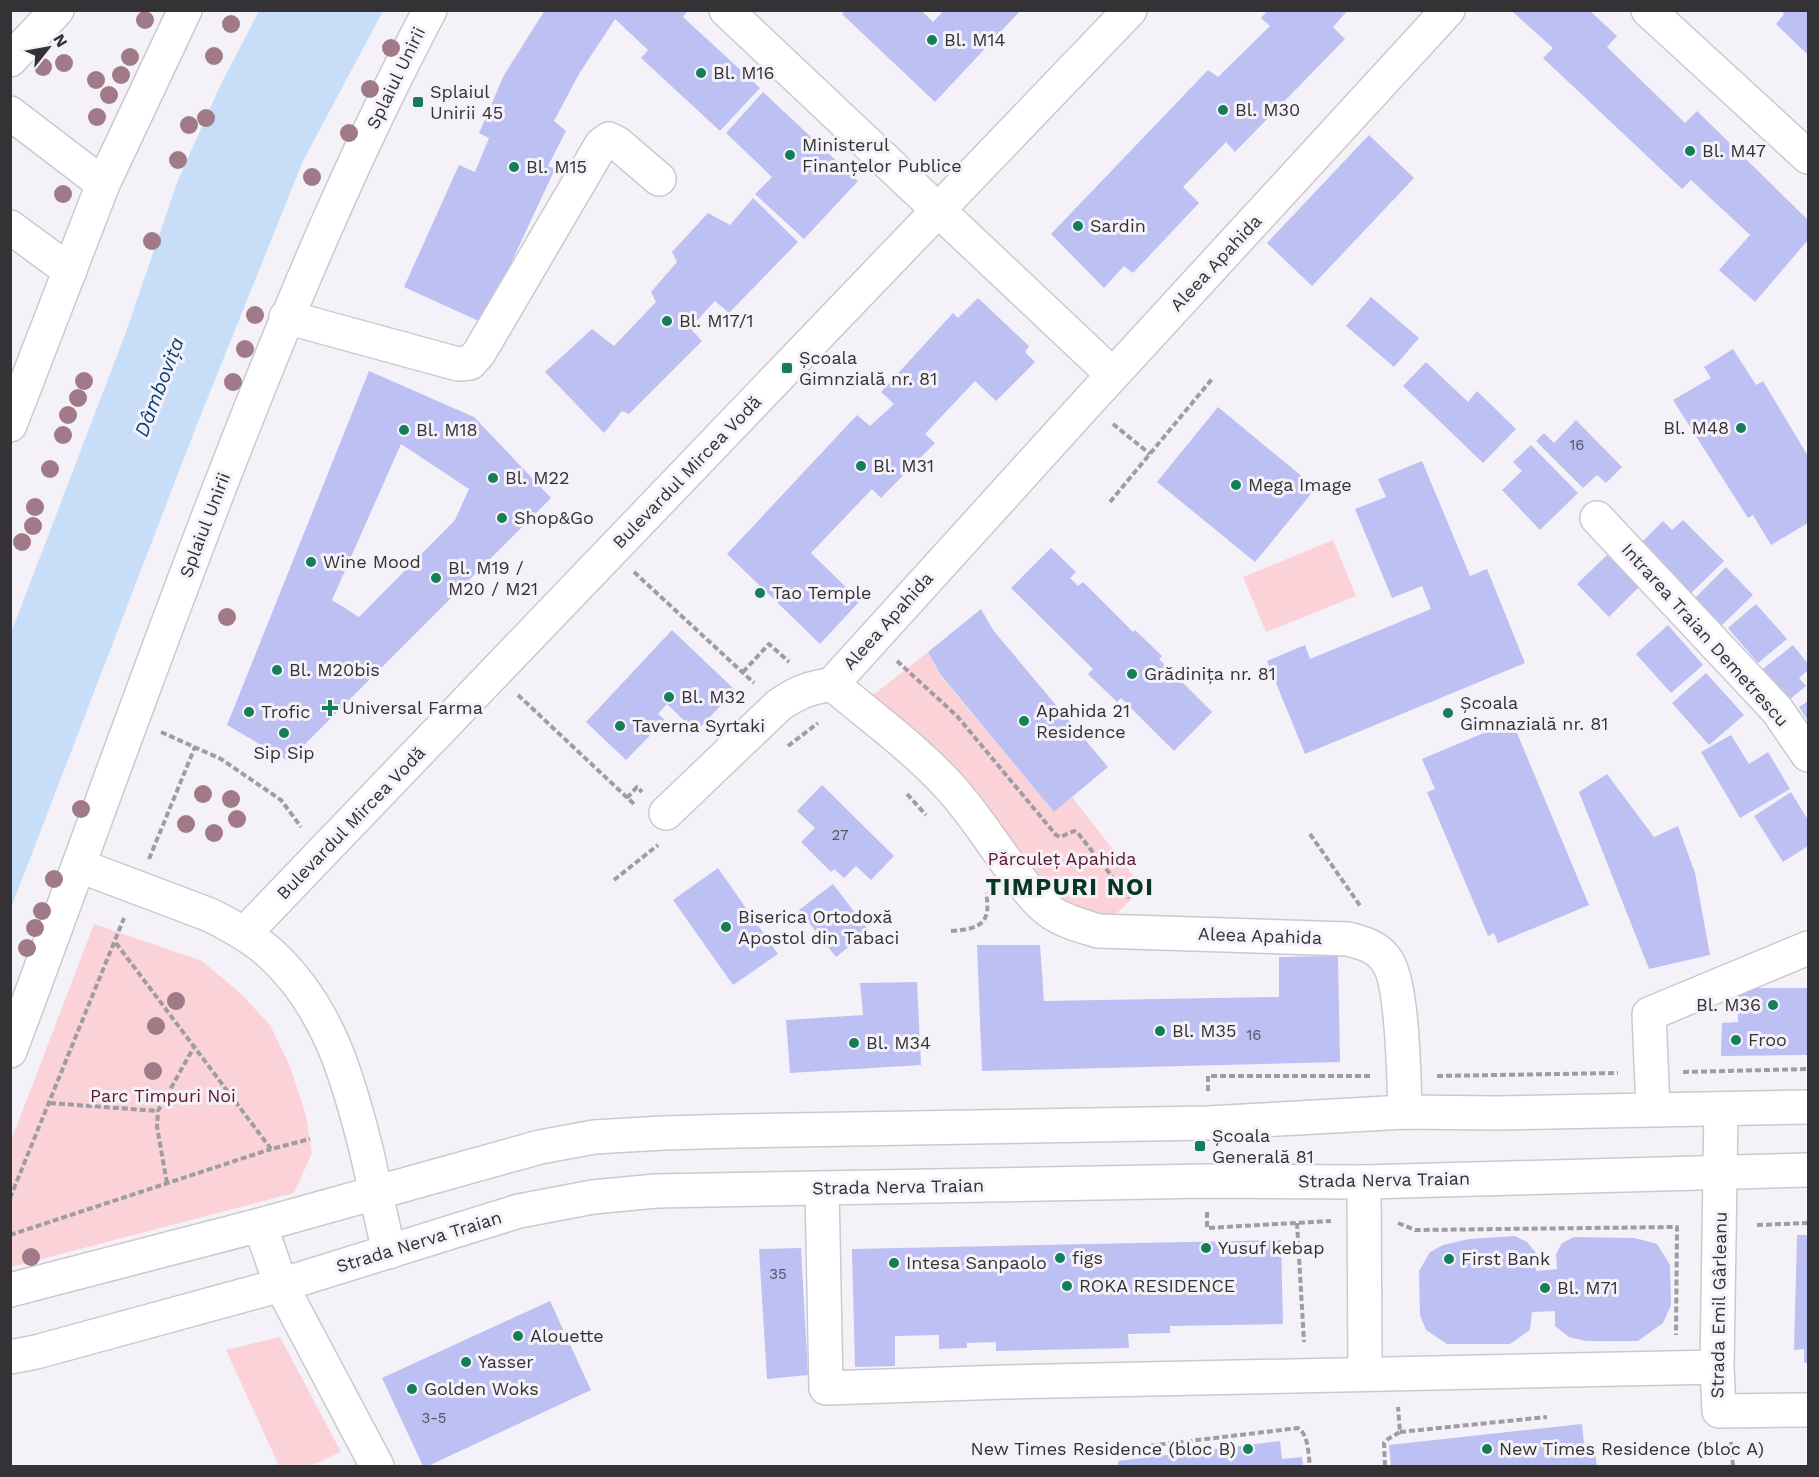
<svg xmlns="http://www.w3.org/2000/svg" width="1819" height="1477" font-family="'Work Sans',sans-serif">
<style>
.green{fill:#fad2d7}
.water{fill:#c8def8}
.building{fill:#bcc0f3;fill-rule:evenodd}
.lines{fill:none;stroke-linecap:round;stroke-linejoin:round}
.minor-casing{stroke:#ccc8cf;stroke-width:36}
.major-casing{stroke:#ccc8cf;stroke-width:36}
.path{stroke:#9f9ca2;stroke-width:4;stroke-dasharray:6 3;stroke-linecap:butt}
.minor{stroke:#fff;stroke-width:33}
.major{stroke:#fff;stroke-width:33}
.tree{fill:#a17a87}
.poi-dot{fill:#147e59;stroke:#f5f1f9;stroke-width:2}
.labels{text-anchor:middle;stroke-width:6;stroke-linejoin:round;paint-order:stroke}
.number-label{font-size:15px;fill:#565664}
.poi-label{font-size:18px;fill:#343235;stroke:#f5f1f9;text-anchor:start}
.street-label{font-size:18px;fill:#343235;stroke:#f5f1f9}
.park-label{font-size:18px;fill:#5d1829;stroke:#f5f1f9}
.water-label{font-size:20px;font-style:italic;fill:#0a4072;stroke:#f5f1f9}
.district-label{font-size:24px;font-weight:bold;letter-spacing:1.5px;fill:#063725;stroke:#f5f1f9}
</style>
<rect width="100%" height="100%" fill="#f5f1f9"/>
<path class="green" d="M 1333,540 L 1356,596 L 1266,632 L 1243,577 Z
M 928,652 L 940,675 L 1054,812 L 1072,797 L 1143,888 L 1098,931 L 1071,924 L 859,706 Z
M 94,924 L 202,961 L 239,992 L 270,1025 L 290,1066 L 306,1116 L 312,1153 L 294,1193 L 11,1267 L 11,1141 Z
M 280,1337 L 341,1452 L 310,1466 L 279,1466 L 226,1350 Z"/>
<path class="water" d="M 259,11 L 383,11 L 303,161 L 196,427 L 11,908 L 11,633 L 126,332 L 178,180 L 221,84 Z"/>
<path class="building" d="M 545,10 L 688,10 L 683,17 L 760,88 L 720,131 L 641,58 L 648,50 L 615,19 L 579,74 L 554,121 L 566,131 L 548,166 L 555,169 L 483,323 L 404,287 L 459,165 L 475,172 L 489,138 L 479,133 L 504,75 Z
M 845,10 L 921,10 L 933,22 L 944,10 L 1021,10 L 935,102 L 842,14 Z
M 1268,10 L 1348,10 L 1333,27 L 1345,39 L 1235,152 L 1226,142 L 1183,187 L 1199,203 L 1133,273 L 1124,266 L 1104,288 L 1051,234 L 1208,70 L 1218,77 L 1270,26 L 1261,18 Z
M 1514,10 L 1589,10 L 1617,36 L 1607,47 L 1685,123 L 1697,111 L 1808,220 L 1808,240 L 1755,302 L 1719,270 L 1750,235 L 1691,180 L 1682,189 L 1543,58 L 1553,48 L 1513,12 Z
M 1781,10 L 1808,10 L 1808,55 L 1776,24 L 1784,14 Z
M 763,92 L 858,181 L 804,239 L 755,194 L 772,177 L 726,133 Z
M 1369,135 L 1414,178 L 1312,286 L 1267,243 Z
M 753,198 L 798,242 L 729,313 L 715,301 L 690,328 L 702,341 L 629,414 L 622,411 L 604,433 L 545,372 L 592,329 L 614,346 L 656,302 L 651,292 L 677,262 L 672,252 L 708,213 L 730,225 Z
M 1371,297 L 1419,338 L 1394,367 L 1346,326 Z
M 978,298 L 1029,346 L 1025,352 L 1035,362 L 996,401 L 975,381 L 925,434 L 935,443 L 881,498 L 872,489 L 811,553 L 860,601 L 820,644 L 727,554 L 857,415 L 870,426 L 894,404 L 881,392 L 953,313 L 958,318 Z
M 1733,349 L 1756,385 L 1763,381 L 1808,456 L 1808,523 L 1771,545 L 1753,515 L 1748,518 L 1673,400 L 1711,378 L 1704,367 Z
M 1426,362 L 1468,402 L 1477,391 L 1516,429 L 1483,463 L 1403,386 Z
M 369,371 L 474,417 L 551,498 L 288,761 L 227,725 ZM 401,444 L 469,489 L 455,520 L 359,617 L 332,600 Z
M 1218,407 L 1316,488 L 1255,562 L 1157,482 Z
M 1576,420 L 1622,467 L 1606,483 L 1597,475 L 1583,488 L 1536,441 L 1544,433 L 1554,443 Z
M 1531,445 L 1578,493 L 1540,530 L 1502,490 L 1522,471 L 1513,462 Z
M 1422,461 L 1470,576 L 1487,569 L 1525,663 L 1305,754 L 1267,661 L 1305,645 L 1310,659 L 1431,609 L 1422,586 L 1392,598 L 1355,509 L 1386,497 L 1378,479 Z
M 1683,520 L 1724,561 L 1687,597 L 1637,547 L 1663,521 L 1672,530 Z
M 1051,548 L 1076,572 L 1070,578 L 1078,586 L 1083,582 L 1133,632 L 1135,630 L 1162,656 L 1159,659 L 1212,712 L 1174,751 L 1121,698 L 1117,702 L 1088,674 L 1093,669 L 1011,588 Z
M 1607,555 L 1639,587 L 1609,617 L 1577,584 Z
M 1726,567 L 1753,595 L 1721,626 L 1694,599 Z
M 1756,604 L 1787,639 L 1758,663 L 1728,628 Z
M 981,609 L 993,630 L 1108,767 L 1054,812 L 940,674 L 928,652 Z
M 1668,625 L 1703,665 L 1671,693 L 1636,654 Z
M 672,630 L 735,690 L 696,732 L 667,704 L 658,714 L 665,720 L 626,760 L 586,722 Z
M 1793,645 L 1808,664 L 1808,670 L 1799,678 L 1806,686 L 1784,704 L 1759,672 Z
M 1706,673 L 1744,715 L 1709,745 L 1672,703 Z
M 1808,701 L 1808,721 L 1799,707 Z
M 1512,721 L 1589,905 L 1498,943 L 1494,933 L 1488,936 L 1427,792 L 1435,789 L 1422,759 Z
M 1731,735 L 1749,764 L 1768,752 L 1790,789 L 1740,818 L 1701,752 Z
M 1607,774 L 1654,837 L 1678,826 L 1695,873 L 1710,955 L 1649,969 L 1579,792 Z
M 822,785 L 894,856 L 871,880 L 856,866 L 844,878 L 834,869 L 831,872 L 801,842 L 815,828 L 797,811 Z
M 1791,792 L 1808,820 L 1808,846 L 1783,862 L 1754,816 Z
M 718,868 L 778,954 L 733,985 L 673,900 Z
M 833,884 L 869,931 L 836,957 L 799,910 Z
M 977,945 L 1040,945 L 1044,1001 L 1279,997 L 1279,957 L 1338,956 L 1340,1062 L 982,1071 Z
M 917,982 L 921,1065 L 790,1073 L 786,1020 L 863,1015 L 860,983 Z
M 1737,988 L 1808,988 L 1808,1055 L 1721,1056 L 1722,1023 L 1738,1022 Z
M 1797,1235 L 1808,1235 L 1808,1363 L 1804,1363 L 1804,1349 L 1794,1350 Z
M 1515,1236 L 1527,1242 L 1536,1253 L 1536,1271 L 1557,1269 L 1556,1254 L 1562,1243 L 1574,1237 L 1635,1238 L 1657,1244 L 1670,1265 L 1671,1305 L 1663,1323 L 1638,1341 L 1586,1341 L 1569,1337 L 1555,1326 L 1555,1311 L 1532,1312 L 1530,1330 L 1510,1344 L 1447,1344 L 1426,1330 L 1420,1315 L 1419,1271 L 1430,1252 L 1443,1245 L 1469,1239 Z
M 1281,1240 L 1283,1324 L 1170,1326 L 1170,1333 L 1128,1334 L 1129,1348 L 996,1351 L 996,1342 L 967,1343 L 967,1348 L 939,1349 L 939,1335 L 895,1336 L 895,1366 L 855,1367 L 852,1249 Z
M 801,1248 L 808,1375 L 767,1379 L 759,1249 Z
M 550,1301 L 591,1390 L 428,1466 L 423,1466 L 382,1378 Z
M 1582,1424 L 1585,1453 L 1595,1452 L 1597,1466 L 1391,1466 L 1389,1445 Z
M 1280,1441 L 1282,1459 L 1302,1457 L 1303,1466 L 1118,1466 L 1118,1461 Z"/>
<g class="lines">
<defs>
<path id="minor" d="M 726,10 L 1113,375
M 1648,10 L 1808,157
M 10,60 L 57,10
M 10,113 L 103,184
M 10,227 L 70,271
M 286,317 L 458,364 L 470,363 L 479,353 L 601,145 L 609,139 L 617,143 L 659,179
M 1597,518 L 1777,710 L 1808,755
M 666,813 L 779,705 C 798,692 811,687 835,684
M 1653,1109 L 1649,1014 L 1808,948
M 1721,1109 L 1717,1367 L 1719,1411 L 1808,1410
M 1405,1112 C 1404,1081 1403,983 1387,961 C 1378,947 1364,943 1348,939 L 1098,931 C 1082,926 1066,922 1052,913 C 1042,906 1033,896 1026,887 C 998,854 977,816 948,785 C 915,749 874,719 837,688 L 834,682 L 1087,403 L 1448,10
M 1364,1182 L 1365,1374
M 822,1188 L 826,1388 L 1005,1382 L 1717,1367
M 260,1225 L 281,1285 L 377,1466"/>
<path id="major" d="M 10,425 L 103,184 L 185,10
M 80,866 L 210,915 C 232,926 254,938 272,955 C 328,1007 348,1077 366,1149 C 374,1183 381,1218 389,1252
M 244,934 L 1130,10
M 10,1051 C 85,851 156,648 235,448 C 293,300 355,152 430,10
M 10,1290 L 260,1225 L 540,1147 L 594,1137 L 663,1133 L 737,1131 L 1208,1123 L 1405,1112 L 1496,1113 L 1808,1107
M 10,1357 L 36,1352 L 281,1285 L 519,1211 L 593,1197 L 656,1191 L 1207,1181 L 1364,1182 L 1808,1170"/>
</defs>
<use href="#minor" class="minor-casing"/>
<use href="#major" class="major-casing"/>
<path class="path" d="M 1113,424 L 1150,454
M 1110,502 L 1212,379
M 634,572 L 754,683
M 897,661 L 957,716 L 1056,835 L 1060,837 L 1074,831 L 1077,832 L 1129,898
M 743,672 L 769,644 L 789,662
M 518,695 L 635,805
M 161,732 L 221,759 L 281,800 L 301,827
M 788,746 L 818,723
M 907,794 L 926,815
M 627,798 L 637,787 L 642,792
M 1310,834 L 1361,907
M 149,859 L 195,747
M 614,880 L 658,845
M 951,931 C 979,929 992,924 986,893
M 116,943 L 271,1149 L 310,1139
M 1683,1072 L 1808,1069
M 1437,1076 L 1618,1073
M 1208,1091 L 1208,1076 L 1372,1076
M 50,1103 L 158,1111
M 167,1183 L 157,1127 L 158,1111 L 194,1047
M 10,1198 L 124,918
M 1207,1212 L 1207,1228 L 1331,1221
M 1297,1223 L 1304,1342
M 1398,1223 L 1415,1230 L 1677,1227 L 1676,1335
M 1757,1225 L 1808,1223
M 10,1235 L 271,1149
M 1400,1432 L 1547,1417
M 1731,1442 L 1733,1466
M 1106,1451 L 1298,1428 C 1309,1435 1308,1454 1310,1466
M 1385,1466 L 1384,1443 L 1388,1439 L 1400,1432 L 1398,1407"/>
<use href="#minor" class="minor"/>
<use href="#major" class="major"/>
</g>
<g class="tree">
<circle cx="145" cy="20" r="9"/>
<circle cx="231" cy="24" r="9"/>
<circle cx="391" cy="48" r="9"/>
<circle cx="214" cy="56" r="9"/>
<circle cx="130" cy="57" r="9"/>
<circle cx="64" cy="63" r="9"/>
<circle cx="43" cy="67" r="9"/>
<circle cx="121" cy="75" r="9"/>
<circle cx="96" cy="80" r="9"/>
<circle cx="370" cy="89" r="9"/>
<circle cx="109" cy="95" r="9"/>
<circle cx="97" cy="117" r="9"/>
<circle cx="206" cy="118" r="9"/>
<circle cx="189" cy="125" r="9"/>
<circle cx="349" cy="133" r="9"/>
<circle cx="178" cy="160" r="9"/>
<circle cx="312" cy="177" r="9"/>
<circle cx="63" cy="194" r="9"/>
<circle cx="152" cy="241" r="9"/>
<circle cx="255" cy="315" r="9"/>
<circle cx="245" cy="349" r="9"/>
<circle cx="84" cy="381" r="9"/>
<circle cx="233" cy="382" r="9"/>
<circle cx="78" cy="398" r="9"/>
<circle cx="68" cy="415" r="9"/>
<circle cx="63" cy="435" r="9"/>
<circle cx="50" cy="469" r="9"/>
<circle cx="35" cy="507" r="9"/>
<circle cx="33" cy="526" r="9"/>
<circle cx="22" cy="542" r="9"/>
<circle cx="227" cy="617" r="9"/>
<circle cx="203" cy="794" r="9"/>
<circle cx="231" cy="799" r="9"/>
<circle cx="81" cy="809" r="9"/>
<circle cx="237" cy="819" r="9"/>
<circle cx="186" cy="824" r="9"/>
<circle cx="214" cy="833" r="9"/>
<circle cx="54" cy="879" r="9"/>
<circle cx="42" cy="911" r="9"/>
<circle cx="35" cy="928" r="9"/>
<circle cx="27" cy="948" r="9"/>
<circle cx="176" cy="1001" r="9"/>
<circle cx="156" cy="1026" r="9"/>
<circle cx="153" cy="1071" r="9"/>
<circle cx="31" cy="1257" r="9"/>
</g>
<g class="poi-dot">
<circle cx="932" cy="40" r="6"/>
<circle cx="701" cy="73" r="6"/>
<rect x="412" y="96" width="12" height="12" rx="3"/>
<circle cx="1223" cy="110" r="6"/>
<circle cx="1690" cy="151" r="6"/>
<circle cx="790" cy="155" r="6"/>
<circle cx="514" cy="167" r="6"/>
<circle cx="1078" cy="226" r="6"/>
<circle cx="667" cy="321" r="6"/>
<rect x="781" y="362" width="12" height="12" rx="3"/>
<circle cx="1741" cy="428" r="6"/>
<circle cx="404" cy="430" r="6"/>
<circle cx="861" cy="466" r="6"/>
<circle cx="493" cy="478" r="6"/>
<circle cx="1236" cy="485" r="6"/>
<circle cx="502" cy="518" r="6"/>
<circle cx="311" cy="562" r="6"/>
<circle cx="436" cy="578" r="6"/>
<circle cx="760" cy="593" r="6"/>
<circle cx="277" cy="670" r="6"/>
<circle cx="1132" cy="674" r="6"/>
<circle cx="669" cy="697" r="6"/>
<path d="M327 699h6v6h6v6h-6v6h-6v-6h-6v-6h6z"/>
<circle cx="249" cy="712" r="6"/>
<circle cx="1448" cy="713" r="6"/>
<circle cx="1024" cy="721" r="6"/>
<circle cx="620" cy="726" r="6"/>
<circle cx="284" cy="733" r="6"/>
<circle cx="726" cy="927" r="6"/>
<circle cx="1773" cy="1005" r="6"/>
<circle cx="1160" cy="1031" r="6"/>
<circle cx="1736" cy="1040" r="6"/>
<circle cx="854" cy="1043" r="6"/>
<rect x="1194" y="1140" width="12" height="12" rx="3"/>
<circle cx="1206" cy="1248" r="6"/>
<circle cx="1060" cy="1258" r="6"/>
<circle cx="1449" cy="1259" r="6"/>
<circle cx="894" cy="1263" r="6"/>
<circle cx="1067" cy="1286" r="6"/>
<circle cx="1545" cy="1288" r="6"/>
<circle cx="518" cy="1336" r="6"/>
<circle cx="466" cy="1362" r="6"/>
<circle cx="412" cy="1389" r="6"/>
<circle cx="1248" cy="1449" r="6"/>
<circle cx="1487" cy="1449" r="6"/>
</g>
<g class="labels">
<g class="number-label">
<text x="1577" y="450">16</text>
<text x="840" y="840">27</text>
<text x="1254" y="1040">16</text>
<text x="778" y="1279">35</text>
<text x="434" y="1423">3-5</text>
</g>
<g class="poi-label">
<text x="944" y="46">Bl. M14</text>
<text x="713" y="79">Bl. M16</text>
<text x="430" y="98">Splaiul<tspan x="430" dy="21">Unirii 45</tspan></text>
<text x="1235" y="116">Bl. M30</text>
<text x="802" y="151">Ministerul<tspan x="802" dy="21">Finanțelor Publice</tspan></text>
<text x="1702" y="157">Bl. M47</text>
<text x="526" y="173">Bl. M15</text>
<text x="1090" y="232">Sardin</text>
<text x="679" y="327">Bl. M17/1</text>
<text x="799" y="364">Școala<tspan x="799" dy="21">Gimnzială nr. 81</tspan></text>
<text x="1729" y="434" text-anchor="end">Bl. M48</text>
<text x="416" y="436">Bl. M18</text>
<text x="873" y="472">Bl. M31</text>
<text x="505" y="484">Bl. M22</text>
<text x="1248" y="491">Mega Image</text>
<text x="514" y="524">Shop&amp;Go</text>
<text x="323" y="568">Wine Mood</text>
<text x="448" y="574">Bl. M19 /<tspan x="448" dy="21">M20 / M21</tspan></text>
<text x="772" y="599">Tao Temple</text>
<text x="289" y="676">Bl. M20bis</text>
<text x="1144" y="680">Grădinița nr. 81</text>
<text x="681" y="703">Bl. M32</text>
<text x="1460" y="709">Școala<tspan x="1460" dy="21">Gimnazială nr. 81</tspan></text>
<text x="342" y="714">Universal Farma</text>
<text x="1036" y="717">Apahida 21<tspan x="1036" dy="21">Residence</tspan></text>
<text x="261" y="718">Trofic</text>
<text x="632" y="732">Taverna Syrtaki</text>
<text x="284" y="759" text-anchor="middle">Sip Sip</text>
<text x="738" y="923">Biserica Ortodoxă<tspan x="738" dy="21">Apostol din Tabaci</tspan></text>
<text x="1761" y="1011" text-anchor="end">Bl. M36</text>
<text x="1172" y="1037">Bl. M35</text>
<text x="1748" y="1046">Froo</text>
<text x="866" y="1049">Bl. M34</text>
<text x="1212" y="1142">Școala<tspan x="1212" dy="21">Generală 81</tspan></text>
<text x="1218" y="1254">Yusuf kebap</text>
<text x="1072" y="1264">figs</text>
<text x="1461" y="1265">First Bank</text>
<text x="906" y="1269">Intesa Sanpaolo</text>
<text x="1079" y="1292">ROKA RESIDENCE</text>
<text x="1557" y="1294">Bl. M71</text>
<text x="530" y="1342">Alouette</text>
<text x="478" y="1368">Yasser</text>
<text x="424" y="1395">Golden Woks</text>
<text x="1236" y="1455" text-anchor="end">New Times Residence (bloc B)</text>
<text x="1499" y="1455">New Times Residence (bloc A)</text>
</g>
<g class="street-label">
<text transform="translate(396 78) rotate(-64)" y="6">Splaiul Unirii</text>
<text transform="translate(1216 263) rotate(-47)" y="6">Aleea Apahida</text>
<text transform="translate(687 472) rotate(-46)" y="6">Bulevardul Mircea Vodă</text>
<text transform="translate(205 525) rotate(-69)" y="6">Splaiul Unirii</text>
<text transform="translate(888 621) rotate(-48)" y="6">Aleea Apahida</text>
<text transform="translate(1705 635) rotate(48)" y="6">Intrarea Traian Demetrescu</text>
<text transform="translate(351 823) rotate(-46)" y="6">Bulevardul Mircea Vodă</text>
<text transform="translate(1260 936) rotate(2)" y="6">Aleea Apahida</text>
<text transform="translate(1384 1180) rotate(-1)" y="6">Strada Nerva Traian</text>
<text transform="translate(898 1187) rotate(-1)" y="6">Strada Nerva Traian</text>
<text transform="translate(419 1242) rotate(-17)" y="6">Strada Nerva Traian</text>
<text transform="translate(1719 1305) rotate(-89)" y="6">Strada Emil Gârleanu</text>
</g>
<g class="park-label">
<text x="1062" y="865">Părculeț Apahida</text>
<text x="163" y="1102">Parc Timpuri Noi</text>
</g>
<g class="water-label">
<text transform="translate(159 387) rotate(-69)" y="7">Dâmbovița</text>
</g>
<g class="district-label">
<text x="1070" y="895">TIMPURI NOI</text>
</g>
</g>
<rect width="1819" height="1477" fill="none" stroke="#343235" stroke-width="24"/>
<g transform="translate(48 48) rotate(59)" stroke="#f5f1f9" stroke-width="4.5" paint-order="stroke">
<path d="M0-4.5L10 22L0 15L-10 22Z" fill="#343235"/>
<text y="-9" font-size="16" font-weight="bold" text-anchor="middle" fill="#343235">N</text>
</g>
</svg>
